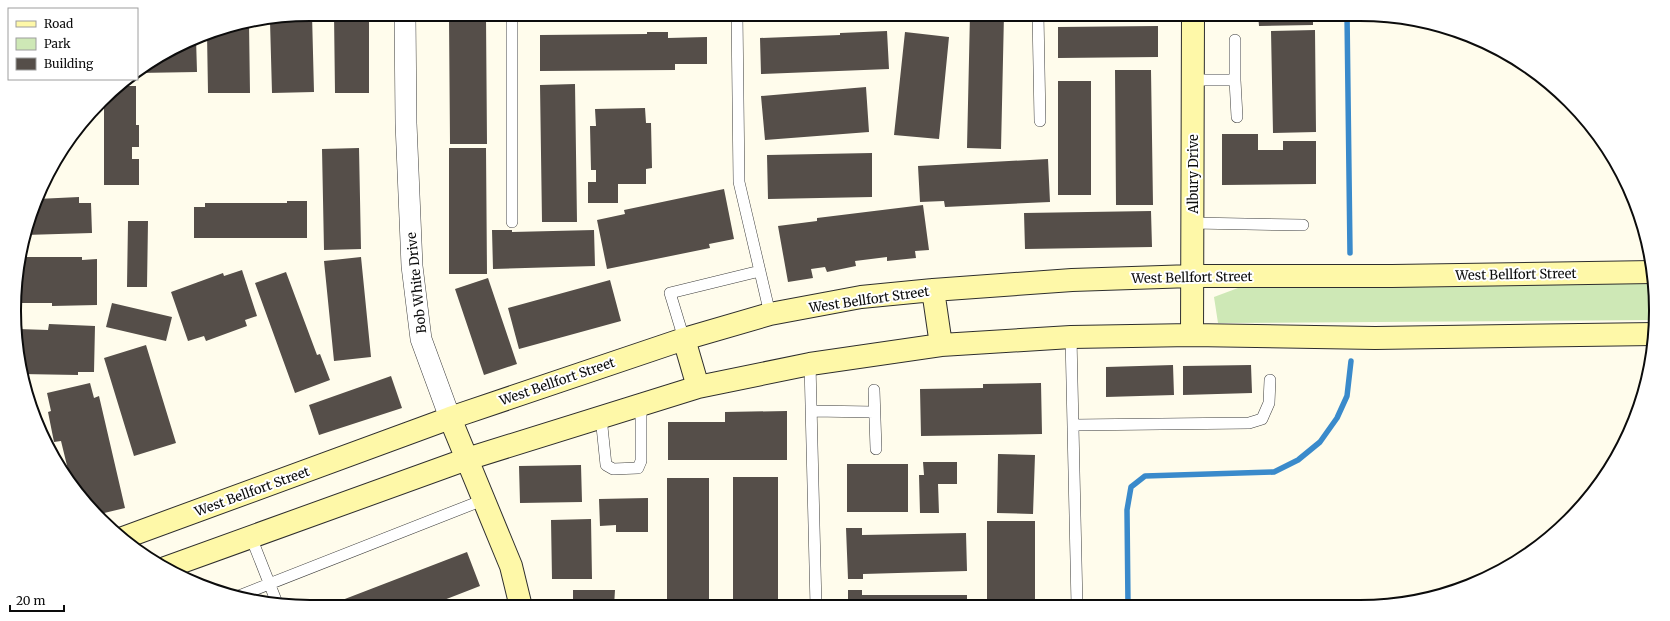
<svg xmlns="http://www.w3.org/2000/svg" width="1670" height="621" font-family="Merriweather,serif">
<style>
.green{fill:#cee8b6}
.lines{fill:none;stroke-linecap:round;stroke-linejoin:round}
.stream{stroke:#3a8acb;stroke-width:5.5}
.building{fill:#554e49}
.lane-casing{stroke:#3f3f3f;stroke-width:12}
.street-casing{stroke:#3f3f3f;stroke-width:22}
.secondary-casing{stroke:#2e2e2e;stroke-width:24}
.lane{stroke:#fff;stroke-width:11}
.street{stroke:#fff;stroke-width:21}
.secondary{stroke:#fef8a8;stroke-width:22}
.labels{text-anchor:middle;stroke-width:4;stroke-linejoin:round;paint-order:stroke}
.street-label{font-size:13px;fill:#0c0c0c;stroke:#fff}
.rim{fill:none;stroke:#0c0c0c;stroke-width:2}
</style>
<rect width="100%" height="100%" fill="#fffcec"/>
<path class="green" d="M 1654,283 L 1655,320 L 1218,323 L 1214,297 L 1238,288 Z"/>
<g class="lines">
<path class="stream" d="M 1347,14 L 1350,253
M 1128,605 L 1127,510 L 1131,487 L 1145,476 L 1274,472 L 1298,460 L 1320,442 L 1337,418 L 1347,396 L 1351,361"/>
</g>
<path class="building" d="M 312,14 L 314,92 L 272,93 L 270,21 Z
M 334,14 L 369,14 L 369,93 L 335,93 Z
M 970,14 L 1004,14 L 1001,149 L 967,148 Z
M 1258,14 L 1313,14 L 1313,25 L 1259,26 Z
M 486,17 L 487,144 L 450,144 L 449,18 Z
M 249,24 L 250,93 L 208,93 L 207,33 L 215,30 Z
M 1158,26 L 1158,57 L 1058,58 L 1058,27 Z
M 1315,30 L 1316,132 L 1273,133 L 1271,31 Z
M 887,31 L 889,69 L 761,74 L 760,38 L 840,35 L 840,33 Z
M 647,32 L 668,32 L 668,38 L 707,37 L 707,64 L 675,64 L 675,70 L 540,71 L 540,35 L 647,34 Z
M 905,32 L 949,37 L 939,139 L 894,135 Z
M 196,38 L 197,72 L 137,73 L 162,54 Z
M 1115,70 L 1151,70 L 1153,205 L 1116,205 Z
M 1058,81 L 1091,81 L 1091,195 L 1058,195 Z
M 575,84 L 577,222 L 542,222 L 540,85 Z
M 117,86 L 136,86 L 136,125 L 139,125 L 139,147 L 132,147 L 132,159 L 139,159 L 139,185 L 104,185 L 104,101 Z
M 866,87 L 869,132 L 765,140 L 761,96 Z
M 645,108 L 646,123 L 651,123 L 652,168 L 646,169 L 646,184 L 618,184 L 618,203 L 588,203 L 588,182 L 596,182 L 596,170 L 591,170 L 590,126 L 596,126 L 595,109 Z
M 1222,134 L 1258,134 L 1258,150 L 1283,150 L 1283,141 L 1316,141 L 1316,184 L 1222,185 Z
M 359,148 L 361,249 L 324,250 L 322,149 Z
M 449,148 L 486,148 L 487,274 L 449,274 Z
M 872,153 L 872,197 L 768,199 L 767,155 Z
M 1048,159 L 1050,202 L 945,207 L 944,201 L 920,202 L 918,166 Z
M 724,189 L 734,239 L 709,244 L 710,248 L 607,269 L 597,220 L 625,214 L 624,210 Z
M 79,197 L 79,203 L 91,203 L 92,233 L 25,235 L 30,215 L 37,199 Z
M 287,201 L 307,201 L 307,238 L 194,238 L 194,207 L 205,207 L 205,203 L 287,203 Z
M 923,205 L 929,250 L 915,251 L 916,258 L 887,261 L 887,257 L 855,261 L 856,266 L 827,272 L 825,267 L 811,269 L 813,278 L 788,282 L 778,226 L 817,221 L 817,218 Z
M 1151,211 L 1152,247 L 1025,249 L 1024,213 Z
M 128,221 L 148,221 L 147,287 L 127,287 Z
M 492,230 L 512,230 L 512,232 L 594,230 L 595,266 L 493,269 Z
M 20,257 L 82,257 L 82,260 L 97,259 L 97,305 L 52,306 L 52,303 L 19,303 L 18,308 L 17,272 Z
M 361,257 L 371,357 L 334,361 L 324,261 Z
M 242,270 L 257,316 L 245,320 L 247,326 L 206,341 L 204,336 L 188,341 L 171,292 L 223,273 L 224,276 Z
M 286,272 L 317,355 L 320,354 L 330,380 L 295,393 L 255,283 Z
M 488,278 L 517,364 L 484,375 L 455,289 Z
M 610,280 L 621,321 L 519,349 L 508,308 Z
M 112,303 L 172,317 L 166,341 L 106,327 Z
M 49,324 L 95,326 L 94,372 L 78,372 L 78,375 L 21,374 L 18,329 L 48,330 Z
M 146,345 L 176,443 L 134,456 L 104,358 Z
M 1173,365 L 1174,395 L 1106,397 L 1106,367 Z
M 1251,365 L 1252,393 L 1183,395 L 1183,366 Z
M 391,376 L 402,408 L 319,435 L 309,405 Z
M 90,383 L 94,398 L 99,396 L 125,508 L 100,514 L 71,482 L 61,441 L 54,442 L 48,412 L 51,411 L 47,393 Z
M 1041,383 L 1042,434 L 921,436 L 920,389 L 983,388 L 983,384 Z
M 787,411 L 787,460 L 668,460 L 668,422 L 725,422 L 725,412 Z
M 998,454 L 1035,455 L 1033,514 L 997,513 Z
M 923,462 L 957,462 L 957,484 L 938,484 L 939,513 L 920,513 L 919,475 L 924,475 Z
M 847,464 L 908,464 L 908,512 L 847,512 Z
M 581,465 L 582,502 L 520,503 L 519,466 Z
M 733,477 L 778,477 L 778,606 L 733,606 Z
M 667,478 L 709,478 L 709,606 L 667,606 Z
M 648,498 L 648,532 L 616,532 L 616,525 L 600,526 L 599,499 Z
M 591,519 L 592,579 L 552,579 L 551,520 Z
M 987,521 L 1035,521 L 1035,605 L 987,605 Z
M 846,528 L 862,528 L 862,535 L 966,533 L 967,571 L 863,574 L 863,579 L 848,579 Z
M 467,552 L 480,586 L 426,607 L 324,607 Z
M 573,590 L 615,590 L 614,606 L 573,606 Z
M 848,590 L 862,590 L 862,595 L 967,595 L 967,605 L 848,606 Z"/>
<g class="lines">
<defs>
<path id="lane" d="M 512,14 L 512,222
M 737,14 L 739,182 L 770,314
M 1038,14 L 1040,121
M 1193,16 L 1217,14
M 1193,80 L 1235,80 L 1235,40
M 1235,80 L 1237,117
M 1193,223 L 1303,225
M 1071,337 L 1077,605
M 684,339 L 670,293 L 760,271
M 810,364 L 816,606
M 874,390 L 876,449
M 812,411 L 874,412
M 601,417 L 606,465 L 613,469 L 638,468 L 641,461 L 641,405
M 1073,425 L 1249,423 L 1262,419 L 1269,403 L 1270,380
M 251,537 L 277,603
M 236,597 L 483,500"/>
<path id="street" d="M 405,14 L 406,123 L 412,266 L 421,339 L 450,418"/>
<path id="secondary" d="M 933,290 L 941,345
M 1192,335 L 1193,14
M 684,339 L 698,387
M 450,418 L 511,566 L 521,607
M 123,538 L 450,418 L 684,339 L 770,314 L 861,297 L 933,290 L 1072,280 L 1192,276 L 1392,276 L 1653,272
M 165,568 L 467,459 L 698,387 L 810,364 L 941,345 L 1071,337 L 1192,335 L 1375,338 L 1655,334"/>
</defs>
<use href="#lane" class="lane-casing"/>
<use href="#street" class="street-casing"/>
<use href="#secondary" class="secondary-casing"/>
<use href="#lane" class="lane"/>
<use href="#street" class="street"/>
<use href="#secondary" class="secondary"/>
</g>
<g class="labels">
<g class="street-label">
<text transform="translate(1193 174) rotate(-90)" y="5">Albury Drive</text>
<text transform="translate(1516 274) rotate(-1)" y="5">West Bellfort Street</text>
<text transform="translate(1192 277) rotate(-1)" y="5">West Bellfort Street</text>
<text transform="translate(416 283) rotate(-96)" y="5">Bob White Drive</text>
<text transform="translate(869 299) rotate(-8)" y="5">West Bellfort Street</text>
<text transform="translate(557 381) rotate(-19)" y="5">West Bellfort Street</text>
<text transform="translate(252 491) rotate(-20)" y="5">West Bellfort Street</text>
</g>
</g>
<path d="M0 0H1670V621H0ZM310 21H1360A289 289 0 0 1 1649 310V311A289 289 0 0 1 1360 600H310A289 289 0 0 1 21 311V310A289 289 0 0 1 310 21Z" fill="#fff" fill-rule="evenodd"/>
<path class="rim" d="M310 21H1360A289 289 0 0 1 1649 310V311A289 289 0 0 1 1360 600H310A289 289 0 0 1 21 311V310A289 289 0 0 1 310 21Z"/>
<rect x="8" y="8" width="130" height="72" fill="#ffffff" stroke="#9e9e9e"/>
<rect x="16" y="21" width="20" height="6" fill="#fef8a8" stroke="#9e9e9e"/>
<text x="44" y="28" font-size="12" fill="#0c0c0c">Road</text>
<rect x="16" y="38" width="20" height="12" fill="#cee8b6" stroke="#9e9e9e"/>
<text x="44" y="48" font-size="12" fill="#0c0c0c">Park</text>
<rect x="16" y="58" width="20" height="12" fill="#554e49" stroke="#9e9e9e"/>
<text x="44" y="68" font-size="12" fill="#0c0c0c">Building</text>
<path d="M10 605v6h54v-6" fill="none" stroke="#0c0c0c" stroke-width="2"/>
<text x="16" y="605" font-size="12" fill="#0c0c0c" stroke="#ffffff" stroke-width="3" paint-order="stroke">20 m</text>
</svg>
